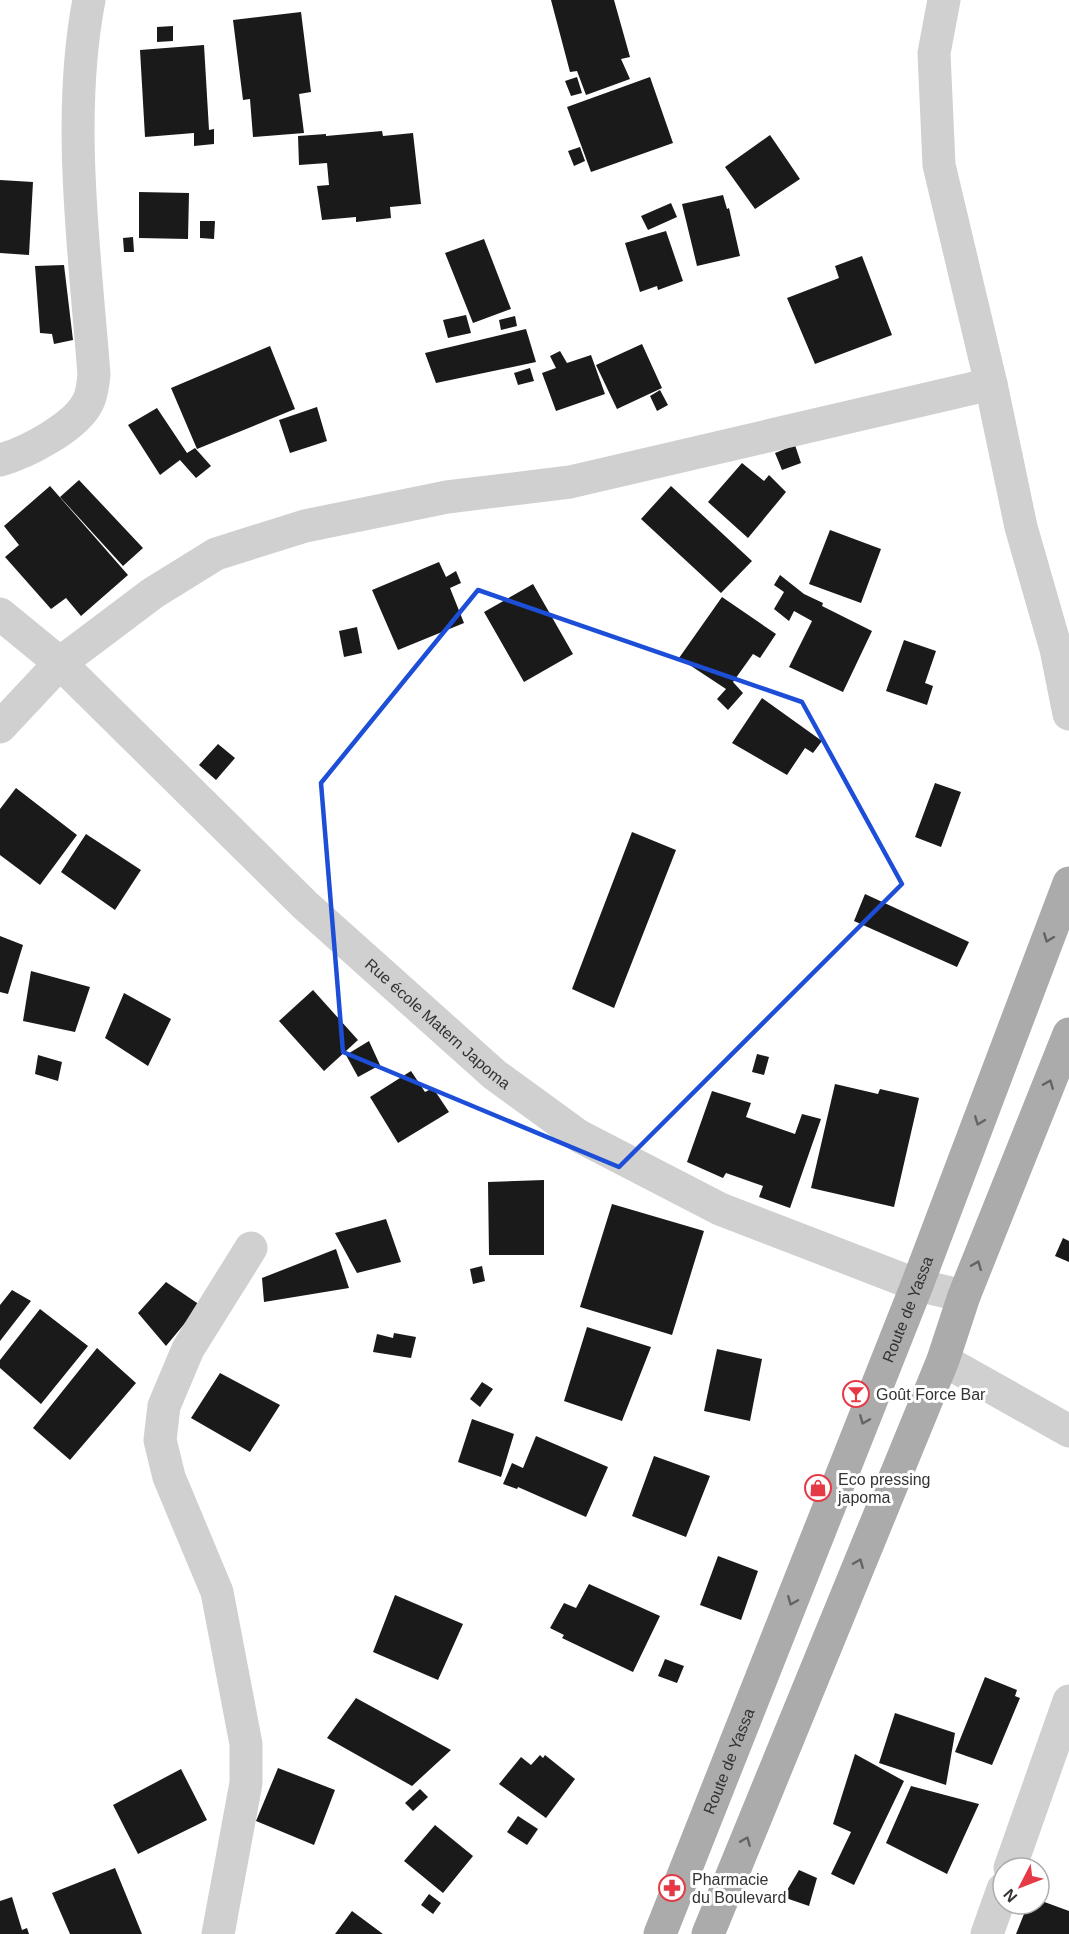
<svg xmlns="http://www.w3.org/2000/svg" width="1069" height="1934" font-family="Helvetica,sans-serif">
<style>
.building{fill:#1a1a1a}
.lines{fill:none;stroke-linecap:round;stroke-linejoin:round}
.street{stroke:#d0d0d0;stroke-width:33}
.primary{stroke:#ababab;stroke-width:33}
.oneway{stroke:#636363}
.marked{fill:none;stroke:#1d4ed8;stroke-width:4.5;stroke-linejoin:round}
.labels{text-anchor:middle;stroke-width:6;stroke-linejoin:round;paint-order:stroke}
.street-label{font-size:16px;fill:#333;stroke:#fff}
.poi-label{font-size:16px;fill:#333;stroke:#fff;text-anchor:start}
</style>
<rect width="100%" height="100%" fill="#fff"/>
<path class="building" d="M 551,0 L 614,0 L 630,57 L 621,59 L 630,79 L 586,95 L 577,71 L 570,72 Z
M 301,12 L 311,92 L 299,94 L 304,133 L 253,137 L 250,99 L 243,100 L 233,20 Z
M 173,26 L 173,41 L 157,42 L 157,27 Z
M 204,45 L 209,130 L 214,129 L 214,144 L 194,146 L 194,133 L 145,137 L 140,50 Z
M 577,77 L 582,93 L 571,96 L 565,81 Z
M 650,77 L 673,143 L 591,172 L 567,107 Z
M 382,131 L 383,136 L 413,133 L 421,204 L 390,207 L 391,218 L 356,222 L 356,217 L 322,220 L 317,186 L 329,185 L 327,163 L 299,165 L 298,136 L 326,134 L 326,136 Z
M 770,135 L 800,179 L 755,209 L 725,167 Z
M 580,147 L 585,161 L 574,166 L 568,151 Z
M 0,180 L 33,182 L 29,255 L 0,253 Z
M 139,192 L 189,193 L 188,239 L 139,238 Z
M 723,195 L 727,209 L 729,208 L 740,256 L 697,266 L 682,204 Z
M 671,203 L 677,217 L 648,230 L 641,216 Z
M 200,221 L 215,221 L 214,239 L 200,238 Z
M 666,231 L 683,281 L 658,290 L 657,286 L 640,292 L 625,243 Z
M 133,237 L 134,252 L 124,252 L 123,238 Z
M 484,239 L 511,309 L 473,323 L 445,253 Z
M 862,256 L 892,335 L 815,364 L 787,298 L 839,278 L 835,266 Z
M 64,265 L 73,340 L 54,344 L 52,334 L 40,333 L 35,266 Z
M 466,315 L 471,333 L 448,338 L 443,320 Z
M 515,316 L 517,326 L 501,330 L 499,320 Z
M 526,329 L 536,362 L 436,383 L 425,353 Z
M 642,344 L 662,388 L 617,409 L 596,365 Z
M 270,346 L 295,409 L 197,449 L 171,388 Z
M 560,351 L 567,363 L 591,355 L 605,394 L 556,411 L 542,373 L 556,368 L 550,356 Z
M 530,368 L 534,381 L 518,385 L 514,373 Z
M 660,390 L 668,405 L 657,411 L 650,396 Z
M 317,407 L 327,441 L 290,453 L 279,420 Z
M 157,408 L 187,453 L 195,448 L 211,466 L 196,478 L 180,460 L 160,475 L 128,425 Z
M 795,445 L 801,463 L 782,470 L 775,453 Z
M 742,463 L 764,481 L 769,475 L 786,492 L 748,538 L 708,502 Z
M 79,480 L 143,548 L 123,566 L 60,497 Z
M 50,486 L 128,575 L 81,616 L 66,598 L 51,609 L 5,557 L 19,545 L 4,526 Z
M 671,486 L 752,561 L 721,593 L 641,519 Z
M 830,530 L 881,549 L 861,603 L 809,584 Z
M 439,562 L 446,577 L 456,571 L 461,583 L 450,588 L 464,623 L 398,650 L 372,590 Z
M 780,575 L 804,594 L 823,603 L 822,606 L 872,631 L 843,692 L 789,667 L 812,621 L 794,611 L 789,621 L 774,609 L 784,592 L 774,585 Z
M 533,584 L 573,654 L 524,682 L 484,612 Z
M 722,597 L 776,634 L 760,658 L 753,654 L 733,682 L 743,693 L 728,710 L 717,699 L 726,689 L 679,658 Z
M 357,627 L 362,653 L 344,657 L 339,631 Z
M 904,640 L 936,651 L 925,683 L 933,686 L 927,705 L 886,691 Z
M 762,698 L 822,741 L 813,753 L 805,748 L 787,775 L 732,743 Z
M 218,744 L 235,758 L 216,780 L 199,765 Z
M 935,783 L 961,792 L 941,847 L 915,837 Z
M 16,788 L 77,835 L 40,885 L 0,855 L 0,809 Z
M 632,832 L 676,850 L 614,1008 L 572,989 Z
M 86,834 L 141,870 L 115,910 L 61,872 Z
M 865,894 L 969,942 L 957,967 L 854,921 Z
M 0,936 L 23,945 L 8,994 L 0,992 Z
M 31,971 L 90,987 L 75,1032 L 23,1021 Z
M 313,990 L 358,1040 L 324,1071 L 279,1021 Z
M 124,993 L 171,1019 L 148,1066 L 105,1038 Z
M 369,1041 L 380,1065 L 358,1077 L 346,1055 Z
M 757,1054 L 769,1057 L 764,1075 L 752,1072 Z
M 38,1055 L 62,1062 L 58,1081 L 35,1074 Z
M 411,1071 L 425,1092 L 433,1088 L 449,1112 L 398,1143 L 370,1097 Z
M 835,1084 L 878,1094 L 880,1089 L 919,1098 L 894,1207 L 811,1188 Z
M 712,1091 L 751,1103 L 746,1117 L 795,1134 L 802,1114 L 821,1119 L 790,1208 L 759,1197 L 763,1186 L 726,1173 L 723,1178 L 687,1162 Z
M 544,1180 L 544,1255 L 489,1255 L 488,1182 Z
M 612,1204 L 704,1231 L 672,1335 L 580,1307 Z
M 386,1219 L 401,1262 L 357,1273 L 335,1233 Z
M 1063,1238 L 1069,1241 L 1069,1262 L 1055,1256 Z
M 336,1249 L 349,1288 L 264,1302 L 262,1278 Z
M 482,1266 L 485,1281 L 473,1284 L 470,1269 Z
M 166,1282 L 200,1305 L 166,1346 L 138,1313 Z
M 12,1290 L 31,1301 L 0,1341 L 0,1305 Z
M 40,1309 L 88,1346 L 41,1404 L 0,1368 L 0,1360 Z
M 587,1327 L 651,1347 L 622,1421 L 564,1401 Z
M 394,1333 L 416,1337 L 411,1358 L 373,1352 L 377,1334 L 393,1338 Z
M 97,1348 L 136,1383 L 70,1460 L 33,1428 Z
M 717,1349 L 762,1359 L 750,1421 L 704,1411 Z
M 220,1373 L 280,1405 L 250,1452 L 191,1418 Z
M 482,1382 L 493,1389 L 480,1407 L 470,1399 Z
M 472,1419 L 514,1434 L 501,1477 L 458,1462 Z
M 536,1436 L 608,1467 L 586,1517 L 518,1487 L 517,1489 L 503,1484 L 512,1463 L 523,1468 Z
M 654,1456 L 710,1476 L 686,1537 L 632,1516 Z
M 718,1556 L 758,1571 L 741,1620 L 700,1605 Z
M 589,1584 L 660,1616 L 633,1672 L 562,1638 L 564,1635 L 550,1628 L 564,1603 L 576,1608 Z
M 395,1595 L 463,1624 L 438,1680 L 373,1652 Z
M 665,1659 L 684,1666 L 677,1683 L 658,1676 Z
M 985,1677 L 1017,1690 L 1015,1696 L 1020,1698 L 992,1765 L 955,1752 Z
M 356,1698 L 451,1750 L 412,1786 L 327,1738 Z
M 895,1713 L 955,1733 L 946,1785 L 879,1763 Z
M 855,1754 L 904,1781 L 854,1885 L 831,1874 L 851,1832 L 833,1824 Z
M 540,1755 L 543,1758 L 545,1755 L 575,1779 L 546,1818 L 499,1784 L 521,1757 L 531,1765 Z
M 278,1768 L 335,1790 L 314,1845 L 256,1821 Z
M 181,1769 L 207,1820 L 138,1854 L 113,1805 Z
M 911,1786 L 979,1804 L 947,1874 L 886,1843 Z
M 420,1789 L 428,1797 L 413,1811 L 405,1803 Z
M 518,1816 L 538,1829 L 527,1845 L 507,1832 Z
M 435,1825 L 473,1856 L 443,1893 L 404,1861 Z
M 115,1868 L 142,1934 L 70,1934 L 52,1893 Z
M 799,1870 L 817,1878 L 809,1906 L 783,1897 Z
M 429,1894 L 441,1903 L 433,1914 L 421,1905 Z
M 12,1897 L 22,1930 L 27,1928 L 29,1934 L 0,1934 L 0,1901 Z
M 1039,1900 L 1069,1911 L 1069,1934 L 1016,1934 L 1028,1904 L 1039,1904 Z
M 352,1911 L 383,1934 L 335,1934 Z"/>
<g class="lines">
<g class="street">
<path d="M 944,0 L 934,53 L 939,165 L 991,384 L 1021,527 L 1056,649 L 1069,714"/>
<path d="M 0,460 C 26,453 76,427 88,402 C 92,395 93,383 94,375 C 85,255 66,118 89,0"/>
<path id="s1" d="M 0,614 L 60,663 L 305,905 L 495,1075 L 579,1136 L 720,1209 L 917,1285 L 964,1296"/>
<path d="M 0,727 L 60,663 L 153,593 L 216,554 L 305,526 L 447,497 L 570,482 L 991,384"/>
<path d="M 943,1360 L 1069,1431"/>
<path d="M 1010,1868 L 1069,1701"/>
<path d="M 218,1934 L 246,1783 L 246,1744 L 217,1592 L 169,1477 L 160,1440 L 164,1406 L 188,1349 L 251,1248"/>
<path d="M 987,1934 L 1003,1889"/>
</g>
<g class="primary">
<path id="s2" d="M 660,1934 L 917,1285 L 1069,883"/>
<path d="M 708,1934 L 943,1360 L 964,1296 L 1069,1034"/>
</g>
</g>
<defs><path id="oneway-chevron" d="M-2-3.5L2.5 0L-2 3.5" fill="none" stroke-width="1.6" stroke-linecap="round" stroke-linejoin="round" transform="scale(1.5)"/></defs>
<g class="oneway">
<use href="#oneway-chevron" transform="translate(1048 938) rotate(111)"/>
<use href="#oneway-chevron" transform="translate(1049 1084) rotate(-68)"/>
<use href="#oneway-chevron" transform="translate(979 1121) rotate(111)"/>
<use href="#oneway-chevron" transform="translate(977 1265) rotate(-68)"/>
<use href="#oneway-chevron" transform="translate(864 1420) rotate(112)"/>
<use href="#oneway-chevron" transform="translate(859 1563) rotate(-68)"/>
<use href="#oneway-chevron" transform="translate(792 1601) rotate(112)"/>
<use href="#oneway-chevron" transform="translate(746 1841) rotate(-68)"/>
</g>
<path class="marked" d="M 478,590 L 802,702 L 902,884 L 619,1167 L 343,1052 L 321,783 Z"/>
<defs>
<symbol id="bar-ring" viewBox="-11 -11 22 22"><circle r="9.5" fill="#fff" stroke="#e63946" stroke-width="1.5"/><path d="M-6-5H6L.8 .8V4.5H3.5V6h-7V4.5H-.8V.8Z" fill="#e63946"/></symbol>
<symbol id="shop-ring" viewBox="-11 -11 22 22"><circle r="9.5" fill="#fff" stroke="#e63946" stroke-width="1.5"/><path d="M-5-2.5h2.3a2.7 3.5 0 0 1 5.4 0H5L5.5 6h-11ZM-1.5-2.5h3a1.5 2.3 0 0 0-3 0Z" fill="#e63946"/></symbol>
<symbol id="pharmacy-ring" viewBox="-11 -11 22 22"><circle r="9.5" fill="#fff" stroke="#e63946" stroke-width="1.5"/><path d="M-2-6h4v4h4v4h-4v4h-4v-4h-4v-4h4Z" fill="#e63946"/></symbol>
</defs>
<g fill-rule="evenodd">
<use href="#bar-ring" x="841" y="1379" width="30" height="30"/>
<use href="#shop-ring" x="803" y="1473" width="30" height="30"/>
<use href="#pharmacy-ring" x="657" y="1873" width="30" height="30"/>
</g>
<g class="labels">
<g class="street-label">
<text dy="6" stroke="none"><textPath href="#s1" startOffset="600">Rue école Matern Japoma</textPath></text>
<text dy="6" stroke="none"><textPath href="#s2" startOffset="672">Route de Yassa</textPath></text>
<text dy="6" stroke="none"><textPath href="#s2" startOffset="186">Route de Yassa</textPath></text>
</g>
<g class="poi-label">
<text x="876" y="1400">Goût Force Bar</text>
<text x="838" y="1485">Eco pressing<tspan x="838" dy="18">japoma</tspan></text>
<text x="692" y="1885">Pharmacie<tspan x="692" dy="18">du Boulevard</tspan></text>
</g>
</g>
<g transform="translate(1021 1886) rotate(228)"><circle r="28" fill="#ffffff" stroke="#adadad" stroke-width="1.5"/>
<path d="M0-4.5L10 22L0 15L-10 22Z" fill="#e63946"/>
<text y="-9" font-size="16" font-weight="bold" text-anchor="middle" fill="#333333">N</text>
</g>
</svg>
